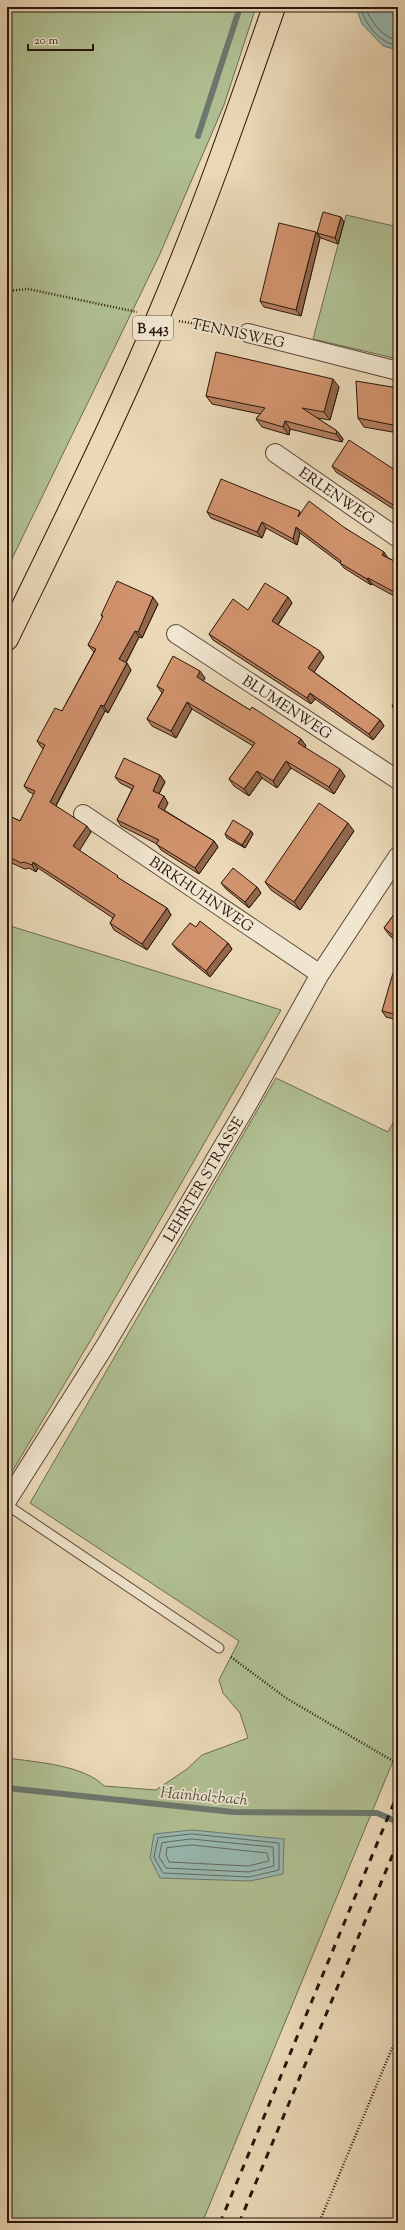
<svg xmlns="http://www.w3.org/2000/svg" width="405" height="2230" font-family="'Sorts Mill Goudy',serif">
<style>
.green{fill:#b0c093;stroke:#6c6b50}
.water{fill:#98b9b1;stroke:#6c786f}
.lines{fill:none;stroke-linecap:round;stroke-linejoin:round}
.shore{stroke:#60685f;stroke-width:1}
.stream{stroke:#6c786f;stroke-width:6}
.service-casing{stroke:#594638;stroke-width:11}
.minor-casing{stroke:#594638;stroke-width:20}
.primary-casing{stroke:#29160d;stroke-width:24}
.path{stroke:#29160d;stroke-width:2.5;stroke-dasharray:1 2;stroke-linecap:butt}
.service{stroke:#f1e6d0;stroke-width:9}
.minor{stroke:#f1e6d0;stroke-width:18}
.primary{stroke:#ead8b7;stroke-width:22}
.rail{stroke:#29160d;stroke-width:3;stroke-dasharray:7 7;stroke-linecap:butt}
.wall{fill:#b47e5e;stroke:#29160d}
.shaded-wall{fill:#92674c;stroke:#29160d}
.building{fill:#d1936d;stroke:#29160d}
.labels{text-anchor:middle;stroke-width:3.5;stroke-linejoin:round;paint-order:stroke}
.shield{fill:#f1e6d0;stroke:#655448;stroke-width:1}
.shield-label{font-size:14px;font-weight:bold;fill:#29160d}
.street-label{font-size:15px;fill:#29160d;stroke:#f1e6d0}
.water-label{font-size:16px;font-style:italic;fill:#504f46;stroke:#f1e6d0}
</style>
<rect width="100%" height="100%" fill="#ead8b7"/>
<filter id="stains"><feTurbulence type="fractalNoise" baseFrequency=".005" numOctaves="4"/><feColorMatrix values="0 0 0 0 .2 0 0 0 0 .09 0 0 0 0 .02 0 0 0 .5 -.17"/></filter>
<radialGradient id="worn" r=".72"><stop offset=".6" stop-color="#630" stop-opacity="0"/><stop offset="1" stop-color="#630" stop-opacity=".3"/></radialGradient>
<path class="green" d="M 7,7 L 256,7 L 224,105 L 159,256 L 7,569 Z
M 346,215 L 398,227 L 398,359 L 313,339 Z
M 7,925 L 281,1010 L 92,1338 L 7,1480 Z
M 276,1078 L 388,1132 L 398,1114 L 398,1749 L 202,2223 L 7,2223 L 7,1758 C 35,1762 84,1765 104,1786 L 156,1790 L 187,1769 L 202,1755 L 248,1738 L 240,1713 L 223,1693 L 219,1680 L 239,1641 L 30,1503 Z"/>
<path class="water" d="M 356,7 L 398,7 L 398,50 L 383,46 L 362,24 Z
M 192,1830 L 284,1839 L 283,1874 L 250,1881 L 160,1878 L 150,1858 L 154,1834 Z"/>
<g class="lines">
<path class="shore" d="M 360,7 C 367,26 377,41 398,46
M 365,7 C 371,22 382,37 398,41
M 192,1834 L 279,1843 L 279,1870 L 249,1877 L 163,1873 L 154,1857 L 158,1838 Z
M 191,1839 L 273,1847 L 274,1866 L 249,1872 L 166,1868 L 159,1857 L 162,1843 Z
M 192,1845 L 267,1853 L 269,1861 L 248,1866 L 169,1862 L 166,1855 L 167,1848 Z"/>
<path class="stream" d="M 198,136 L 240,7
M 7,1788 L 233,1812 L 377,1813 L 398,1822"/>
<defs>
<path id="service" d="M 7,1505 L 219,1648"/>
<g id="minor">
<path d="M 248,333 L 398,371"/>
<path id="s1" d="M 275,453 L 398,538"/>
<path id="s2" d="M 176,634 L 398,780"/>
<path id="s3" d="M 83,814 L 320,974"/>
<path id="s4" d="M 7,1501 L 105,1346 L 249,1102 L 320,974 L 398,856"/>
</g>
<path id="primary" d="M 7,639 C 59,532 112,426 158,317 C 201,216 238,111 274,7"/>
</defs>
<use href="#service" class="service-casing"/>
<use href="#minor" class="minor-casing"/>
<use href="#primary" class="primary-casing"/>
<path class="path" d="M 7,291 L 28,289 L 137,312
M 179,321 L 230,330
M 7,1532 L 7,1523
M 231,1657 L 286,1698 L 398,1764
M 319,2223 L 398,2034"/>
<use href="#service" class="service"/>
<use href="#minor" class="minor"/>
<use href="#primary" class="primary"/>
<path class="rail" d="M 220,2223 L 398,1793
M 239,2223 L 398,1842"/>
</g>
<path class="wall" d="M 341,217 L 344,222 L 338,244 L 321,238 L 317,233 Z
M 316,232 L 320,238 L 301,316 L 264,307 L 260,301 Z
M 339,387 L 330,420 L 317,418 L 337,431 L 343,439 L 342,442 L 290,429 L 289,435 L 262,427 L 256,419 L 260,414 L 212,404 L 206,396 Z
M 398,388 L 398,433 L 364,427 L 358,418 Z
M 332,466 L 398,472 L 398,512 L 336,472 Z
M 207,512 L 301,513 L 345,528 L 388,558 L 398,563 L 398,598 L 372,584 L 371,585 L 344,568 L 340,563 L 300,533 L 297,545 L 266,528 L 262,538 L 211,518 Z
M 288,597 L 292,603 L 278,625 L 324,657 L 314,672 L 380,720 L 384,726 L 373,740 L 315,699 L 311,704 L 213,640 L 209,634 L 248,610 Z
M 158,604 L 142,638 L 139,637 L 126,663 L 131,670 L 108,713 L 105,711 L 56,806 L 91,832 L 79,850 L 121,880 L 167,908 L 171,915 L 147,950 L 114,930 L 110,923 L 113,918 L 38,868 L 36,872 L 29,868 L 25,869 L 7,861 L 7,815 L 20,821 L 34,794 L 29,792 L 24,786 L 44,749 L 42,748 L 37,741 L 62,711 L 94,652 L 93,651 L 88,645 L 103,618 L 101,615 Z
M 205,678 L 203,681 L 250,710 L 301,739 L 306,746 L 304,747 L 345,776 L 334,794 L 291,768 L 277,788 L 262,778 L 249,796 L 234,786 L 229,779 L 253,746 L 192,709 L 176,738 L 152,726 L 147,719 L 162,693 L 157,686 Z
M 398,698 L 398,714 L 392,706 Z
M 160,775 L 165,782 L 159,794 L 168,803 L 164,810 L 214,841 L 218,847 L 199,874 L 161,850 L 157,844 L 121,826 L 117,820 L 132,789 L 120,783 L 115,777 Z
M 251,831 L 253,834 L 245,848 L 227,838 L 225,834 Z
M 354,831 L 300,910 L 271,890 L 265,882 Z
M 221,883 L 257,887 L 261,893 L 249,908 L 226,889 Z
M 398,909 L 398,943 L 390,936 L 384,928 Z
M 228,943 L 232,949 L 210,977 L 177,950 L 172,944 Z
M 398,975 L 398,1020 L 386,1017 L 382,1011 Z"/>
<path class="shaded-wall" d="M 341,217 L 344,222 L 338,244 L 335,238 Z
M 316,232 L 320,238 L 301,316 L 296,310 Z
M 333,379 L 339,387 L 330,420 L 324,412 Z
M 285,421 L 290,429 L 289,435 L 283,427 Z
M 337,431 L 343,439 L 342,442 L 336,434 Z
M 262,522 L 266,528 L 262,538 L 257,532 Z
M 296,527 L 300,533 L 297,545 L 293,539 Z
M 384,552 L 388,558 L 382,555 Z
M 368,578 L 372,584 L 371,585 L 367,579 Z
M 153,597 L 158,604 L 142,638 L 138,632 Z
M 288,597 L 292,603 L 276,627 L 272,621 Z
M 135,631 L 139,637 L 124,666 L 119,659 Z
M 320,651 L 324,657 L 313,674 L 308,668 Z
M 127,663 L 131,670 L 108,713 L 104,706 Z
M 200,671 L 205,678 L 201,684 L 197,677 Z
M 310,693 L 315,699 L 311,704 L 307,698 Z
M 187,702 L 192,709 L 176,738 L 171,731 Z
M 101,705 L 105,711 L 54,809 L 50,802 Z
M 380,720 L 384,726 L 373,740 L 369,734 Z
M 301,739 L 306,746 L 303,750 L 298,743 Z
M 286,761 L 291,768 L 277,788 L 273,781 Z
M 340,769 L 345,776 L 334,794 L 329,787 Z
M 257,771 L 262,778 L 249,796 L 244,789 Z
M 160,775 L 165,782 L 157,797 L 153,791 Z
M 164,796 L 168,803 L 163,813 L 158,807 Z
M 348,823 L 354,831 L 300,910 L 294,902 Z
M 87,826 L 91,832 L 78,853 L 73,846 Z
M 251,831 L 253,834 L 245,848 L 242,845 Z
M 214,841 L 218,847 L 199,874 L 195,868 Z
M 33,862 L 38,868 L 36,872 L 32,865 Z
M 257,887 L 261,893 L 249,908 L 245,902 Z
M 167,908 L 171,915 L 147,950 L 142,944 Z
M 228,943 L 232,949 L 210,977 L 206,971 Z"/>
<path class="building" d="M 323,212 L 341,217 L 335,238 L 317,233 Z
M 279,223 L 316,232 L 296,310 L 260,301 Z
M 216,352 L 333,379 L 324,412 L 302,408 L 337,431 L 336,434 L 285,421 L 283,427 L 256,419 L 265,408 L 206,396 Z
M 356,381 L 398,388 L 398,426 L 358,418 Z
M 349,440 L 398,472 L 398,508 L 332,466 Z
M 221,479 L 300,511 L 298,517 L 309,501 L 345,528 L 384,552 L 382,555 L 398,563 L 398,594 L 368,578 L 367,579 L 340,563 L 341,561 L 296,527 L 293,539 L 262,522 L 257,532 L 207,512 Z
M 117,581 L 153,597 L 138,632 L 135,631 L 119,659 L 127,663 L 104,706 L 101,705 L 50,802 L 87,826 L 73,846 L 118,876 L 117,877 L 167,908 L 142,944 L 110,923 L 115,915 L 33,862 L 32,865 L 24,862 L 21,863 L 7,856 L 7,815 L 20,821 L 35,791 L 24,786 L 45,745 L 37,741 L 55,708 L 62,711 L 96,649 L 88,645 L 103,616 L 101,615 Z
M 265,583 L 288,597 L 272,621 L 320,651 L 308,668 L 380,720 L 369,734 L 310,693 L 307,698 L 209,634 L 233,599 L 248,610 Z
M 173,656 L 200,671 L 197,677 L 250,710 L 252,707 L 301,739 L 298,743 L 340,769 L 329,787 L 286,761 L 273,781 L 257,771 L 244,789 L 229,779 L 255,743 L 187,702 L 171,731 L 147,719 L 164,690 L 157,686 Z
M 398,698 L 398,710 L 392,706 Z
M 124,758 L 160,775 L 153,791 L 164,796 L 158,807 L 214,841 L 195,868 L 156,844 L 159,840 L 117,820 L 134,786 L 115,777 Z
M 319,803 L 348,823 L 294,902 L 265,882 Z
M 233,820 L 251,831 L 242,845 L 225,834 Z
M 233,868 L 257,887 L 245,902 L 221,883 Z
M 398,909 L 398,939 L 384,928 Z
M 200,921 L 228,943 L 206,971 L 172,944 L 190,923 L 196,927 Z
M 393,973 L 398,975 L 398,1015 L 382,1011 Z"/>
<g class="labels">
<rect class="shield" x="133" y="316" width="40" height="24" rx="3"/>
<g class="shield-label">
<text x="153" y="333">B 443</text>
</g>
<g class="street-label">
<text transform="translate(238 333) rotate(12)" y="5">TENNISWEG</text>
<text dy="5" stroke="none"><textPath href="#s1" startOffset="75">ERLENWEG</textPath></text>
<text dy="5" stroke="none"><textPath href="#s2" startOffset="133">BLUMENWEG</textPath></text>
<text dy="5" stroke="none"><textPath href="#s3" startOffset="143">BIRKHUHNWEG</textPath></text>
<text dy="5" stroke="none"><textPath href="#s4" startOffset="377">LEHRTER STRASSE</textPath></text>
</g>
<g class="water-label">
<text transform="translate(204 1795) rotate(5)" y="6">Hainholzbach</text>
</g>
</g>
<rect width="405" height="2230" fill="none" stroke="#ead8b7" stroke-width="24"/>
<rect x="8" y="8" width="389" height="2214" fill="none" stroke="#29160d" stroke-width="2"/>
<rect x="12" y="12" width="381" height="2206" fill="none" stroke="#29160d"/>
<path d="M28 44v6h65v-6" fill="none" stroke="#29160d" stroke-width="2"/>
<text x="34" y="44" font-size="12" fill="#29160d" stroke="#f1e6d0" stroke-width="3" paint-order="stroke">20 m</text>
<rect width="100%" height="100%" filter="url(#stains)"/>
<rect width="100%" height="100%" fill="url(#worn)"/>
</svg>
